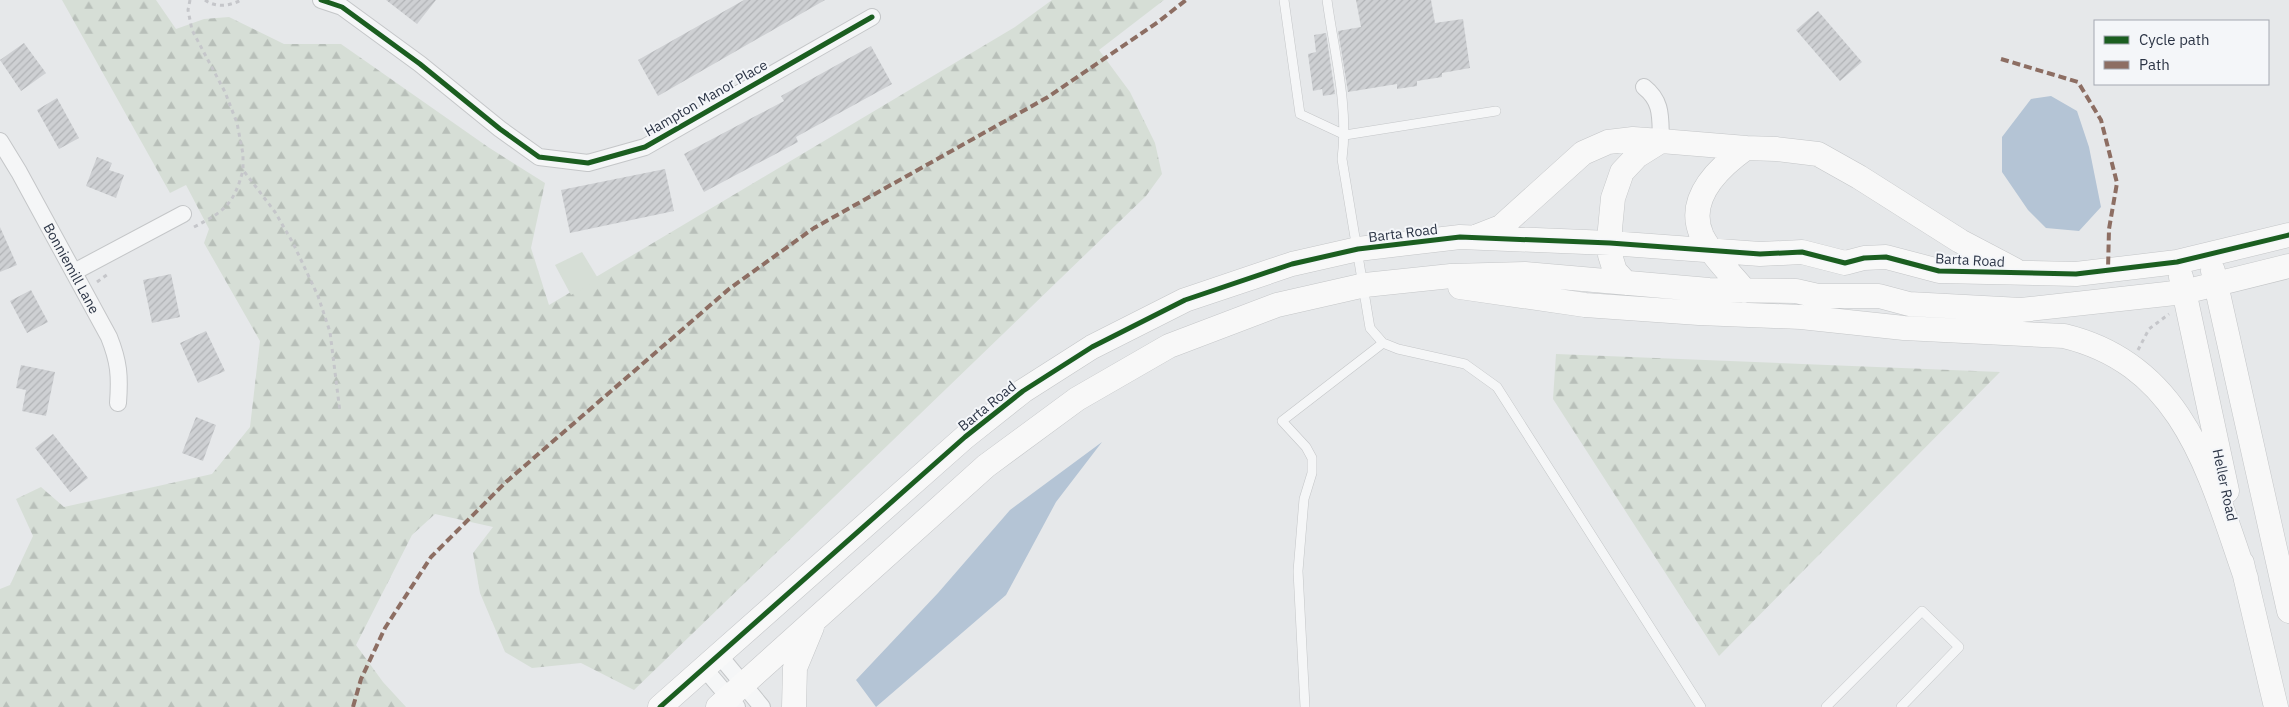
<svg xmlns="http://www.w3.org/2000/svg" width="2289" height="707" font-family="'IBM Plex Sans',sans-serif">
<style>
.forest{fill:url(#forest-firs)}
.park{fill:#d6ded6}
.water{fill:#b4c4d5}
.building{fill:url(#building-hatch)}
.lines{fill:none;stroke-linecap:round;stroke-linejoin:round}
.lane-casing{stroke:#c4c6c8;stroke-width:10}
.street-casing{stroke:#c4c6c8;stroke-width:18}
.secondary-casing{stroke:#c4c6c8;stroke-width:25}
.path{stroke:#c5c6ca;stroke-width:3;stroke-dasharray:4 4;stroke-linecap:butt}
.lane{stroke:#f5f6f7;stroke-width:9}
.street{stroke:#f5f6f7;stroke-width:16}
.secondary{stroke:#f8f8f8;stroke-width:24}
.quiet{stroke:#8d6e63;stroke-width:4;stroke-dasharray:8 4;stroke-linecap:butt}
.cycleway-casing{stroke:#f4f6f9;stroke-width:8}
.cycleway{stroke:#1b5e20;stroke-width:5}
.labels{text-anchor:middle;stroke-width:4;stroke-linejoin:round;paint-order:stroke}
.street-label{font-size:14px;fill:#2b3445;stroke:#f4f6f9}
</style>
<defs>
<pattern id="forest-firs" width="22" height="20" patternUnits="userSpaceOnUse" patternTransform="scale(1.25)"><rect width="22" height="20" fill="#d6ded6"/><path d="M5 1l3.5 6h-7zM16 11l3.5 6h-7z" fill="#b8bfb9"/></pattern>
<pattern id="building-hatch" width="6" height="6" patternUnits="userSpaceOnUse" patternTransform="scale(1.25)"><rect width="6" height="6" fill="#ced0d3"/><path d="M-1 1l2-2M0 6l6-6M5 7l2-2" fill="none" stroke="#b1b3b6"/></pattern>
</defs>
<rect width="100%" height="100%" fill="#e6e8ea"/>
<path class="forest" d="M 62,0 L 156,0 L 176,29 L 204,19 L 229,17 L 284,44 L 341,44 L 488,147 L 545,183 L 531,248 L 549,305 L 1015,27 L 1052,0 L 1164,0 L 1099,50 L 1130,92 L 1155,143 L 1162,174 L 1146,196 L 634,690 L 581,663 L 532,668 L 505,652 L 480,593 L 473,553 L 493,527 L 435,514 L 412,535 L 356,645 L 383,682 L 406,707 L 0,707 L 0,589 L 10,585 L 33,536 L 16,499 L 41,487 L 64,507 L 212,474 L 250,427 L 260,341 L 204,243 L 209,229 L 186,185 L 170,193 Z
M 1556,354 L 2000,372 L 1719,656 L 1553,399 Z"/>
<path class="park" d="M 582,252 L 599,280 L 571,295 L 555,265 Z"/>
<path class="water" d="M 2051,96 L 2077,111 L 2089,147 L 2101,207 L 2079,231 L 2046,228 L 2028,210 L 2002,172 L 2002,137 L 2031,99 Z
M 1102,442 L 1056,502 L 1006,595 L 876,707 L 856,680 L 938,593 L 1010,510 Z"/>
<path class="building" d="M 386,0 L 436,0 L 417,24 Z
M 744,0 L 825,0 L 658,96 L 638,60 Z
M 1356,0 L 1431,0 L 1435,23 L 1463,19 L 1470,68 L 1442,73 L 1442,77 L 1417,81 L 1417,86 L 1397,89 L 1397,84 L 1348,92 L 1338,31 L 1361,27 Z
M 1818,11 L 1862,62 L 1840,81 L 1796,30 Z
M 1326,33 L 1335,94 L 1323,96 L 1322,89 L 1313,91 L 1308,54 L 1316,52 L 1314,35 Z
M 24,43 L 46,73 L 21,91 L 0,60 Z
M 871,46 L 892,84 L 796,137 L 798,142 L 704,192 L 684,154 L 784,101 L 781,96 Z
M 57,98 L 79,138 L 59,149 L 37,110 Z
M 97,157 L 112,163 L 109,170 L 124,175 L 116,198 L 86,186 Z
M 665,169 L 674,211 L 570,233 L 561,190 Z
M 0,227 L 17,265 L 0,272 Z
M 171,274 L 180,317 L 152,323 L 143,280 Z
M 31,290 L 48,322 L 27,333 L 10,301 Z
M 206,331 L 225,371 L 198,383 L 180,343 Z
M 21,365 L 55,372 L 46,416 L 22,411 L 26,390 L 16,388 Z
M 196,417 L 216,425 L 203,461 L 182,453 Z
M 53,434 L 88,478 L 70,492 L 35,448 Z"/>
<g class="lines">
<defs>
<path id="lane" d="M 1284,0 L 1300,114 L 1345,135 L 1496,111
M 1327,0 C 1334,52 1349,106 1342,159 L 1370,328 L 1383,343 L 1398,349 L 1465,364 L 1497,387 L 1701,707
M 1305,707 L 1298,571 L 1304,499 L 1312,473 L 1312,458 L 1306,447 L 1282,421 L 1383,343
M 1826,707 L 1922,611 L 1959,647 L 1901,707"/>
<g id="street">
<path d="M 321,0 L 342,7 L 420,64 L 500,129 L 539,157 L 588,163 L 645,147 L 872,17"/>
<path d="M 1644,87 C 1663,102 1660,118 1661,141"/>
<path id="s1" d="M 0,141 L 19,172 L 109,337 C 119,362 120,376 118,403"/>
<path d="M 74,272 L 183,214"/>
<path d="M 719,655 L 762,707"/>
<path d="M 704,668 L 737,707"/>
</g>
<path id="secondary" d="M 1478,236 L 1501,227 L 1583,153 L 1608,142 L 1633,139 L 1661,141
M 2213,271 L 2289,611
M 2181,277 L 2227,491
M 1626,283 L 1615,271 L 1610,255 L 1610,229 L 1613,198 L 1622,172 L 1637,156 L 1661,141 L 1746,148
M 1460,287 L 1585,305 L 1699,313 L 1801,317 L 1904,328 L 2064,336 C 2185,365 2210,476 2246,578
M 1745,291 C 1731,274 1712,256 1702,236 C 1685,199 1718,168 1746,148 L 1776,149 L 1818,154 L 1859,177 L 1960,241 L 2015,270
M 2242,563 L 2276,707
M 660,707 L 965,437 L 1023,391 L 1092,347 L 1185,300 L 1292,264 L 1358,249 L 1460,237 L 1610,243 L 1760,254 L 1802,252 L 1845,263 L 1864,258 L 1886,257 L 1939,271 L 2076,274 L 2177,262 L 2289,235
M 718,707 L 986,466 L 1077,399 L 1169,346 L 1277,305 L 1365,285 L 1451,276 L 1525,274 L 1709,290 L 1796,291 L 1818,296 L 1879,296 L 1909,304 L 2021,310 L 2184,292 L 2289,266
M 794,707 L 795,668 L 812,627"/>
</defs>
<use href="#lane" class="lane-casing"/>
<use href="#street" class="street-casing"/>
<use href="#secondary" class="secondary-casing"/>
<path class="path" d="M 190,0 L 188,10 L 192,30 L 225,92 L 237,123 L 243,154 L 243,170 L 275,212 L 293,243 L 318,296 L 330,332 L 340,412
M 205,0 C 216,8 230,6 241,0
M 194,227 C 225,211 234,204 243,170
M 97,282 L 108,274
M 2138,350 L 2149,329 L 2169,314"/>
<use href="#lane" class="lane"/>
<use href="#street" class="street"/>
<use href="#secondary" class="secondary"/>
<path class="quiet" d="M 2001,59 L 2078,82 L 2101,120 L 2117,183 L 2109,229 L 2108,270
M 353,707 L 361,679 L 385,628 L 431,557 L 506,482 L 729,289 L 814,228 L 1048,97 L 1158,22 L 1186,0"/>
<defs>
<path id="cycleway" d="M 321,0 L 342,7 L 420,64 L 500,129 L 539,157 L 588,163 L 645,147 L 872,17
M 660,707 L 965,437 L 1023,391 L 1092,347 L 1185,300 L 1292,264 L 1358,249 L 1460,237 L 1610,243 L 1760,254 L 1802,252 L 1845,263 L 1864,258 L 1886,257 L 1939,271 L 2076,274 L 2177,262 L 2289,235"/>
</defs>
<use href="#cycleway" class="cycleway-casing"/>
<use href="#cycleway" class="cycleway"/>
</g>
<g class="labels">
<g class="street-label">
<text transform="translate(706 98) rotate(-30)" y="5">Hampton Manor Place</text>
<text transform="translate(1403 233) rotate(-7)" y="5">Barta Road</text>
<text transform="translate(1970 260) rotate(3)" y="5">Barta Road</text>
<text dy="5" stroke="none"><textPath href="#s1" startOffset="146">Bonniemill Lane</textPath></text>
<text transform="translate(987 406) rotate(-39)" y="5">Barta Road</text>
<text transform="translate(2225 485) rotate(78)" y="5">Heller Road</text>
</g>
</g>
<rect x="2094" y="20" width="175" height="65" fill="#f4f6f9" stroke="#a4a8b1"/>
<rect x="2104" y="36" width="25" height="8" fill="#1b5e20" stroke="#a4a8b1"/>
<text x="2139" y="45" font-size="15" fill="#2b3445">Cycle path</text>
<rect x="2104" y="61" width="25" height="8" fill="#8d6e63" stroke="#a4a8b1"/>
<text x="2139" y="70" font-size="15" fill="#2b3445">Path</text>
</svg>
